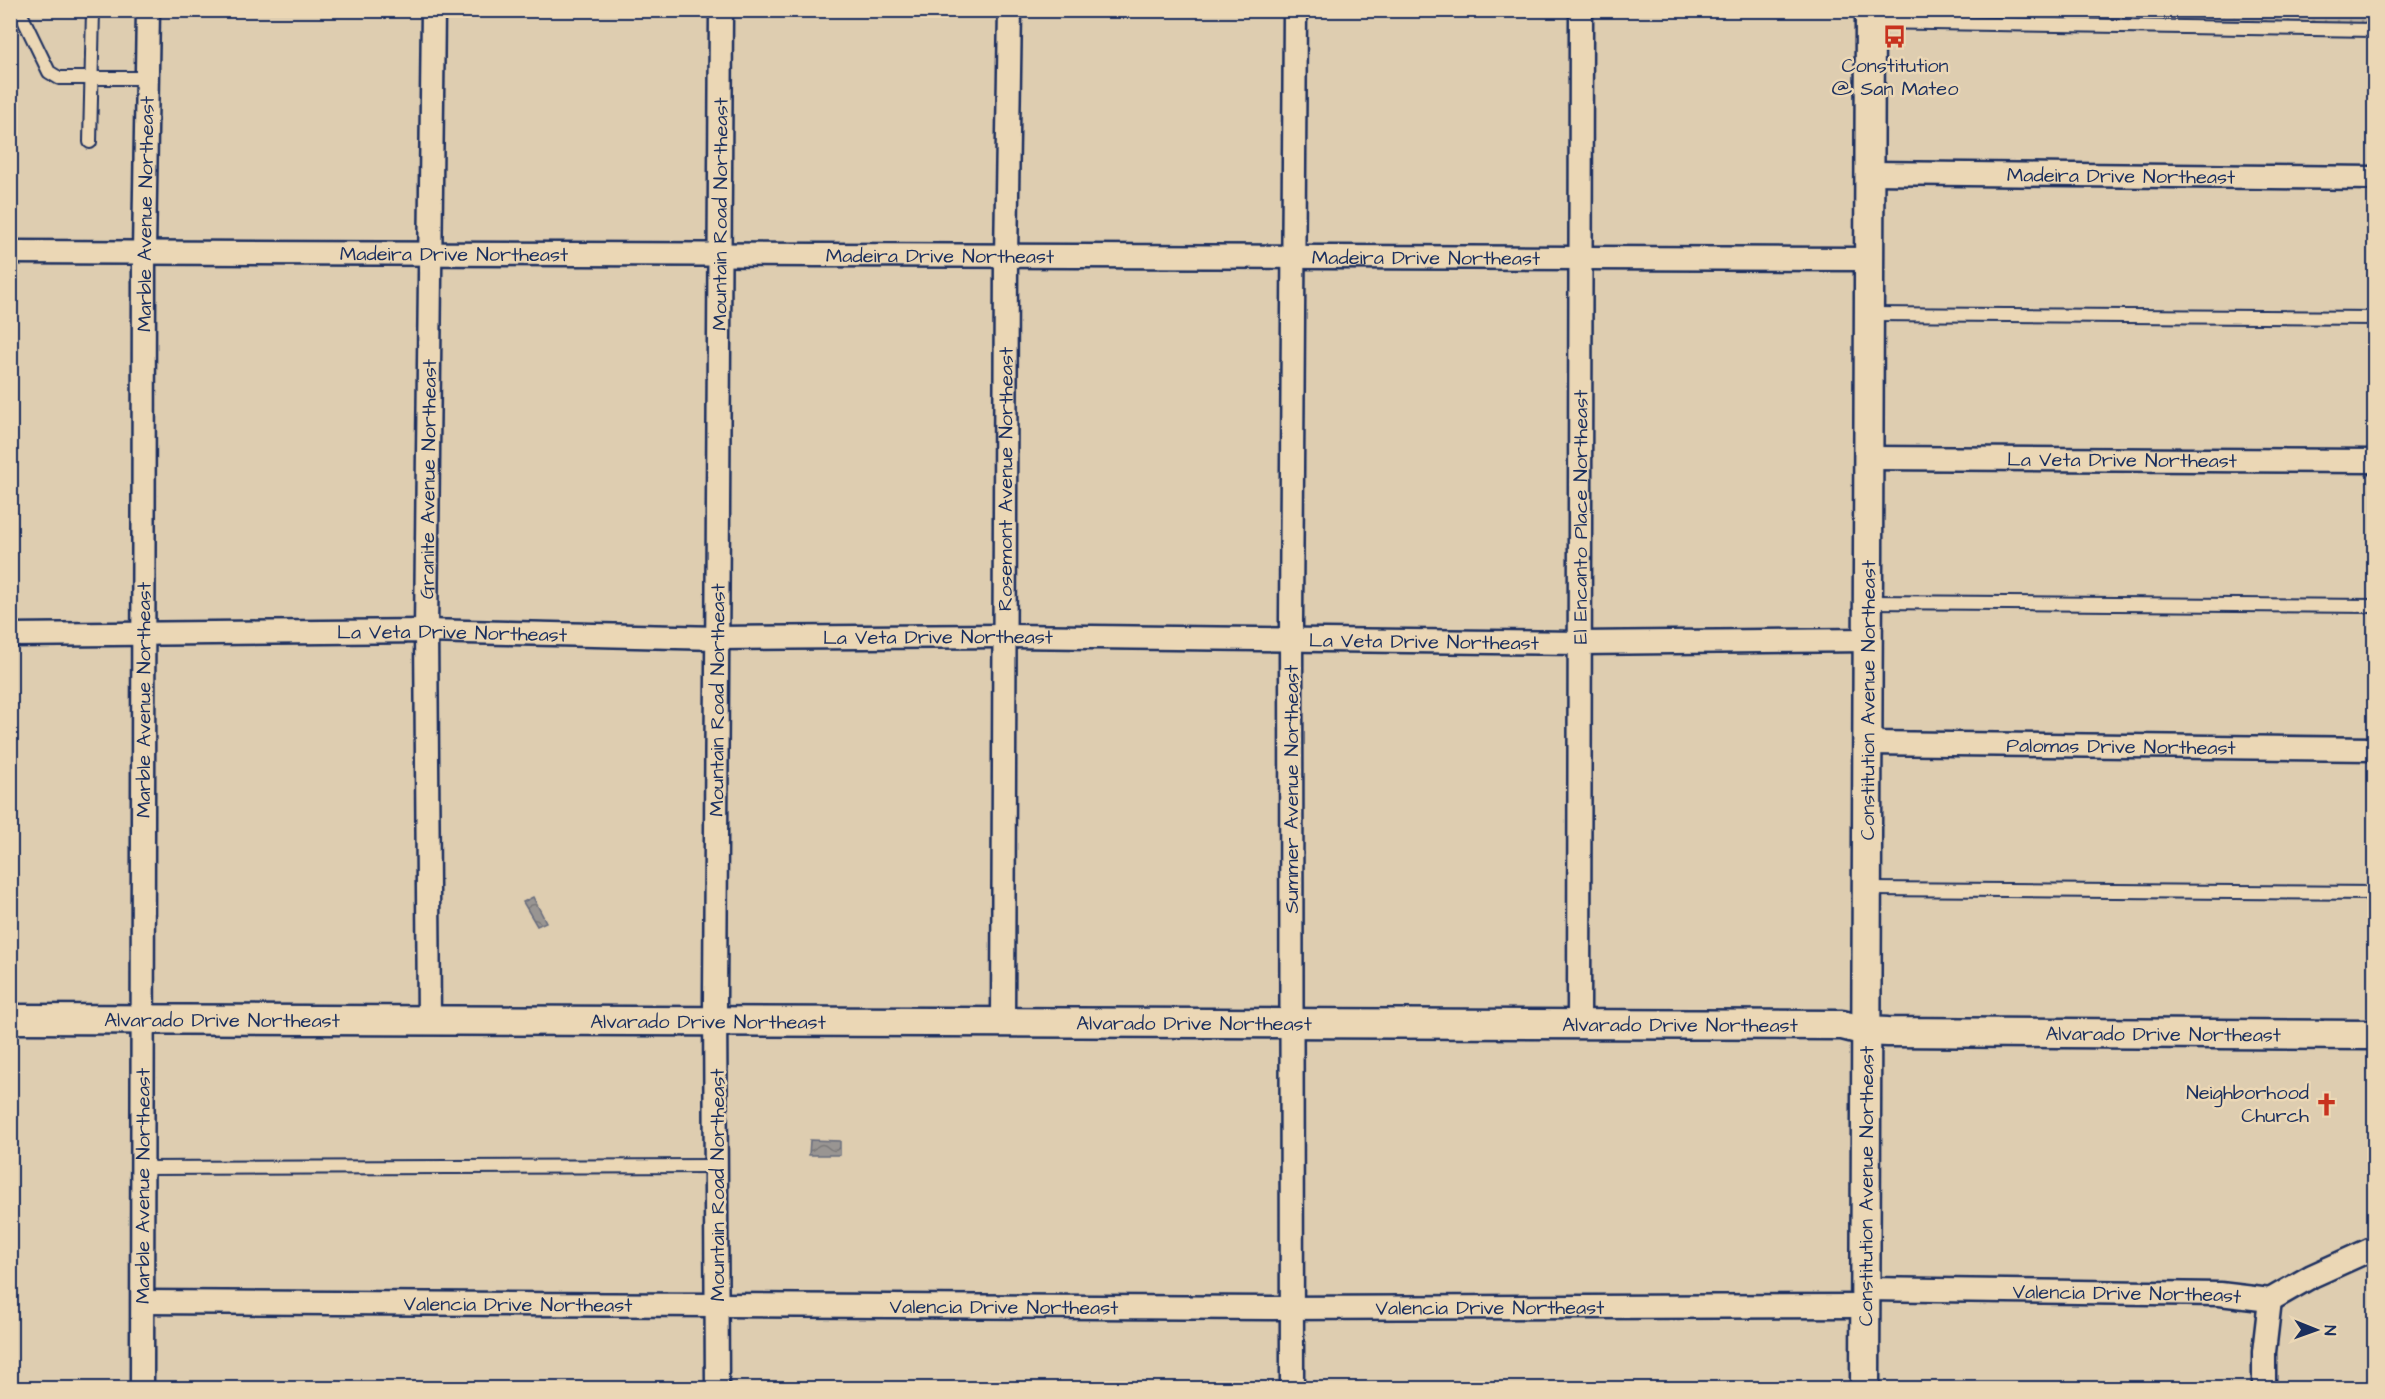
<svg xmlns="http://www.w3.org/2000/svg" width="2385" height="1399" font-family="'Architects Daughter',sans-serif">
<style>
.park{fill:url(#park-dots);stroke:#6e7280;stroke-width:1.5}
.water{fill:url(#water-waves);stroke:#676c7d;stroke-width:1.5}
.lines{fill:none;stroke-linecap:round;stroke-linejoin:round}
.service-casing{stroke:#1b2f5e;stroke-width:16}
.minor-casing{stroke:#1b2f5e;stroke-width:27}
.tertiary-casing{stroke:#1b2f5e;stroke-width:33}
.service{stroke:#ebd7b5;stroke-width:12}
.minor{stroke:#ebd7b5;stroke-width:22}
.tertiary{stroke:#ebd7b5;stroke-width:28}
.labels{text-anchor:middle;stroke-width:5;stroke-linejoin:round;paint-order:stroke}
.poi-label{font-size:20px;fill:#1b2f5e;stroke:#ebd7b5}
.street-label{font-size:20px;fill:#1b2f5e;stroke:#ebd7b5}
</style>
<defs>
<pattern id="park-dots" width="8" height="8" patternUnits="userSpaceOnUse" patternTransform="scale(1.5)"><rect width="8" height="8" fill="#c2b6a3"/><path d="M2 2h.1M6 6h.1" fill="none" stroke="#9d9488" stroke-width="1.8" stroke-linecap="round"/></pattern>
<pattern id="water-waves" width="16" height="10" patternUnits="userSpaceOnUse" patternTransform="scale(1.5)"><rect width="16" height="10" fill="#999592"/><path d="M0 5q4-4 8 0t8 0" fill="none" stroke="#7c7a7a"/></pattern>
</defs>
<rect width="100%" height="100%" fill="#decdb0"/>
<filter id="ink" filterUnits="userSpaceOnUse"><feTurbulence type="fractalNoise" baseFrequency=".0167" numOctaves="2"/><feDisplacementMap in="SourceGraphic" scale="12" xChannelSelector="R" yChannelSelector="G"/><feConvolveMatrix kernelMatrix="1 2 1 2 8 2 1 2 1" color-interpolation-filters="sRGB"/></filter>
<g filter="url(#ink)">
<path class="park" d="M 1890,10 L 2374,11 L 2374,24 L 1889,20 Z"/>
<path class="water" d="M 533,897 L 546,922 L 537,926 L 523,902 Z
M 810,1140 L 840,1141 L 840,1155 L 809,1155 Z"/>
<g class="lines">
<defs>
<path id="service" d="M 19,10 L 49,72 L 59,78 L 147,78
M 1870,22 L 2374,30
M 90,142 L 93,10
M 1869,314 L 2374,318
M 1867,602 L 2374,606
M 1867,889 L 2374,893
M 143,1168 L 717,1166"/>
<g id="minor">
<path id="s1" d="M 1869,173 L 2374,178"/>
<path id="s2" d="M 10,252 L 1869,259"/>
<path id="s3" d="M 1868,458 L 2374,461"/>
<path id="s4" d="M 10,635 L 426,631 L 717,638 L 1004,636 L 1581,643 L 1867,640"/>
<path id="s5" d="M 1867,743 L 2374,749"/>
<path id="s6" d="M 429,1019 L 426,631 L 433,10"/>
<path id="s7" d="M 1003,1021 L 1006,256 L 1010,10"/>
<path id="s8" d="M 1579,1023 L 1581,10"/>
<path id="s9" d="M 1866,1289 L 2220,1294 L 2270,1300 L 2312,1276 L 2374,1248"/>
<path id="s10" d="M 143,1302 L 1272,1308 L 1865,1306"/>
<path id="s11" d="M 142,1388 L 144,252 L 148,10"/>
<path id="s12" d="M 717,1388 L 715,1001 L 721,10"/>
<path d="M 1292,1388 L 1291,621 L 1295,10"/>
<path d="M 2264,1388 L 2264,1352 L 2270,1300"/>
</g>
<g id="tertiary">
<path id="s13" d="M 10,1019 L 1842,1025 L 1866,1031 L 1888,1032 L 2374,1035"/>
<path id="s14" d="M 1865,1388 L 1870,10"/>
</g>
</defs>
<use href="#service" class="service-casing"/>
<use href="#minor" class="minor-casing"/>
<use href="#tertiary" class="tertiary-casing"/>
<use href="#service" class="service"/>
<use href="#minor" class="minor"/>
<use href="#tertiary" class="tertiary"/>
</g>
</g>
<defs>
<symbol id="bus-bare" viewBox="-9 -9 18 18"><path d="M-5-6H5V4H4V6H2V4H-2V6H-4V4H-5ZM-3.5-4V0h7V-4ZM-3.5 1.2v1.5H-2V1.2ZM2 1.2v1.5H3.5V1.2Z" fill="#c8321e" stroke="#ebd7b5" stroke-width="2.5" paint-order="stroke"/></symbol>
<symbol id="church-bare" viewBox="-9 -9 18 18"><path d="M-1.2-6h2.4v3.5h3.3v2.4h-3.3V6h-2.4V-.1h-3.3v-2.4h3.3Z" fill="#c8321e" stroke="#ebd7b5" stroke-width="2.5" paint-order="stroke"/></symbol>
</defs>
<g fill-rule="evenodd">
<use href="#bus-bare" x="1878" y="20" width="33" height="33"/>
<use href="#church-bare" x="2310" y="1088" width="33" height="33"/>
</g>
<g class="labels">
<g class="poi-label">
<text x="1895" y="72">Constitution<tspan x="1895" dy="23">@ San Mateo</tspan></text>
<text x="2309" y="1099" text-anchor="end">Neighborhood<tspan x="2309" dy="23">Church</tspan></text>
</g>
<g class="street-label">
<text dy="7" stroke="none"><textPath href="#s1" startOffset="252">Madeira Drive Northeast</textPath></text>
<text dy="7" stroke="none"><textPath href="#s11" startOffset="1174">Marble Avenue Northeast</textPath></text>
<text dy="7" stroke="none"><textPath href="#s12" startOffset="1174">Mountain Road Northeast</textPath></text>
<text dy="7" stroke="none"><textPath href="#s2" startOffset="444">Madeira Drive Northeast</textPath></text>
<text dy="7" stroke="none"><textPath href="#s2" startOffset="930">Madeira Drive Northeast</textPath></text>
<text dy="7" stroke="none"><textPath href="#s2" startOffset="1416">Madeira Drive Northeast</textPath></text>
<text dy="7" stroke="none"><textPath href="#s3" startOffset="254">La Veta Drive Northeast</textPath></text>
<text dy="7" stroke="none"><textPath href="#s6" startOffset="540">Granite Avenue Northeast</textPath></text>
<text dy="7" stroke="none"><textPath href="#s7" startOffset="542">Rosemont Avenue Northeast</textPath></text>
<text dy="7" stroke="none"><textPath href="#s8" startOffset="506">El Encanto Place Northeast</textPath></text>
<text dy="7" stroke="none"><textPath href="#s4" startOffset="442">La Veta Drive Northeast</textPath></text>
<text dy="7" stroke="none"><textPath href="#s4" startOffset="928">La Veta Drive Northeast</textPath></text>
<text dy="7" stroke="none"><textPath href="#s4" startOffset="1414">La Veta Drive Northeast</textPath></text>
<text dy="7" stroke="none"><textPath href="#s11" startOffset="688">Marble Avenue Northeast</textPath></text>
<text dy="7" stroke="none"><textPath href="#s14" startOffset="688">Constitution Avenue Northeast</textPath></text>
<text dy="7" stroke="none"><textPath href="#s12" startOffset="688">Mountain Road Northeast</textPath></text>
<text dy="7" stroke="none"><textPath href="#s5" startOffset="254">Palomas Drive Northeast</textPath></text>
<text transform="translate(1291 789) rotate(-90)" y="7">Summer Avenue Northeast</text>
<text dy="7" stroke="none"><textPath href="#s13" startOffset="212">Alvarado Drive Northeast</textPath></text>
<text dy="7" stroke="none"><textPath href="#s13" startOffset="698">Alvarado Drive Northeast</textPath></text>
<text dy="7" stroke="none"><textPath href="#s13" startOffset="1184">Alvarado Drive Northeast</textPath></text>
<text dy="7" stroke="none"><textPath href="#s13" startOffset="1670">Alvarado Drive Northeast</textPath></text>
<text dy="7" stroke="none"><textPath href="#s13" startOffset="2154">Alvarado Drive Northeast</textPath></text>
<text dy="7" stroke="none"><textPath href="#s11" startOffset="202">Marble Avenue Northeast</textPath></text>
<text transform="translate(717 1185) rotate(-90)" y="7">Mountain Road Northeast</text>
<text dy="7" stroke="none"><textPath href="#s14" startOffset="202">Constitution Avenue Northeast</textPath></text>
<text dy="7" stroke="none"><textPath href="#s9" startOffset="261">Valencia Drive Northeast</textPath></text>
<text dy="7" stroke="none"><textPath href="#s10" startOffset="375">Valencia Drive Northeast</textPath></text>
<text dy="7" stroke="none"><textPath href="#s10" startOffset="861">Valencia Drive Northeast</textPath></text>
<text dy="7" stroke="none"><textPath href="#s10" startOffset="1347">Valencia Drive Northeast</textPath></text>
</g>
</g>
<rect width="2385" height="1399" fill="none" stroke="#ebd7b5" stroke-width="36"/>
<rect x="18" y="18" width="2349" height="1363" fill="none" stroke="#1b2f5e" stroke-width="2" filter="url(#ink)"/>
<g transform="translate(2316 1330) rotate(91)" stroke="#ebd7b5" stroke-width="4.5" paint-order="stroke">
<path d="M0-4.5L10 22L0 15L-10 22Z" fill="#1b2f5e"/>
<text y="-9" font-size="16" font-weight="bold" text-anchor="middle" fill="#1b2f5e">N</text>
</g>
</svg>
